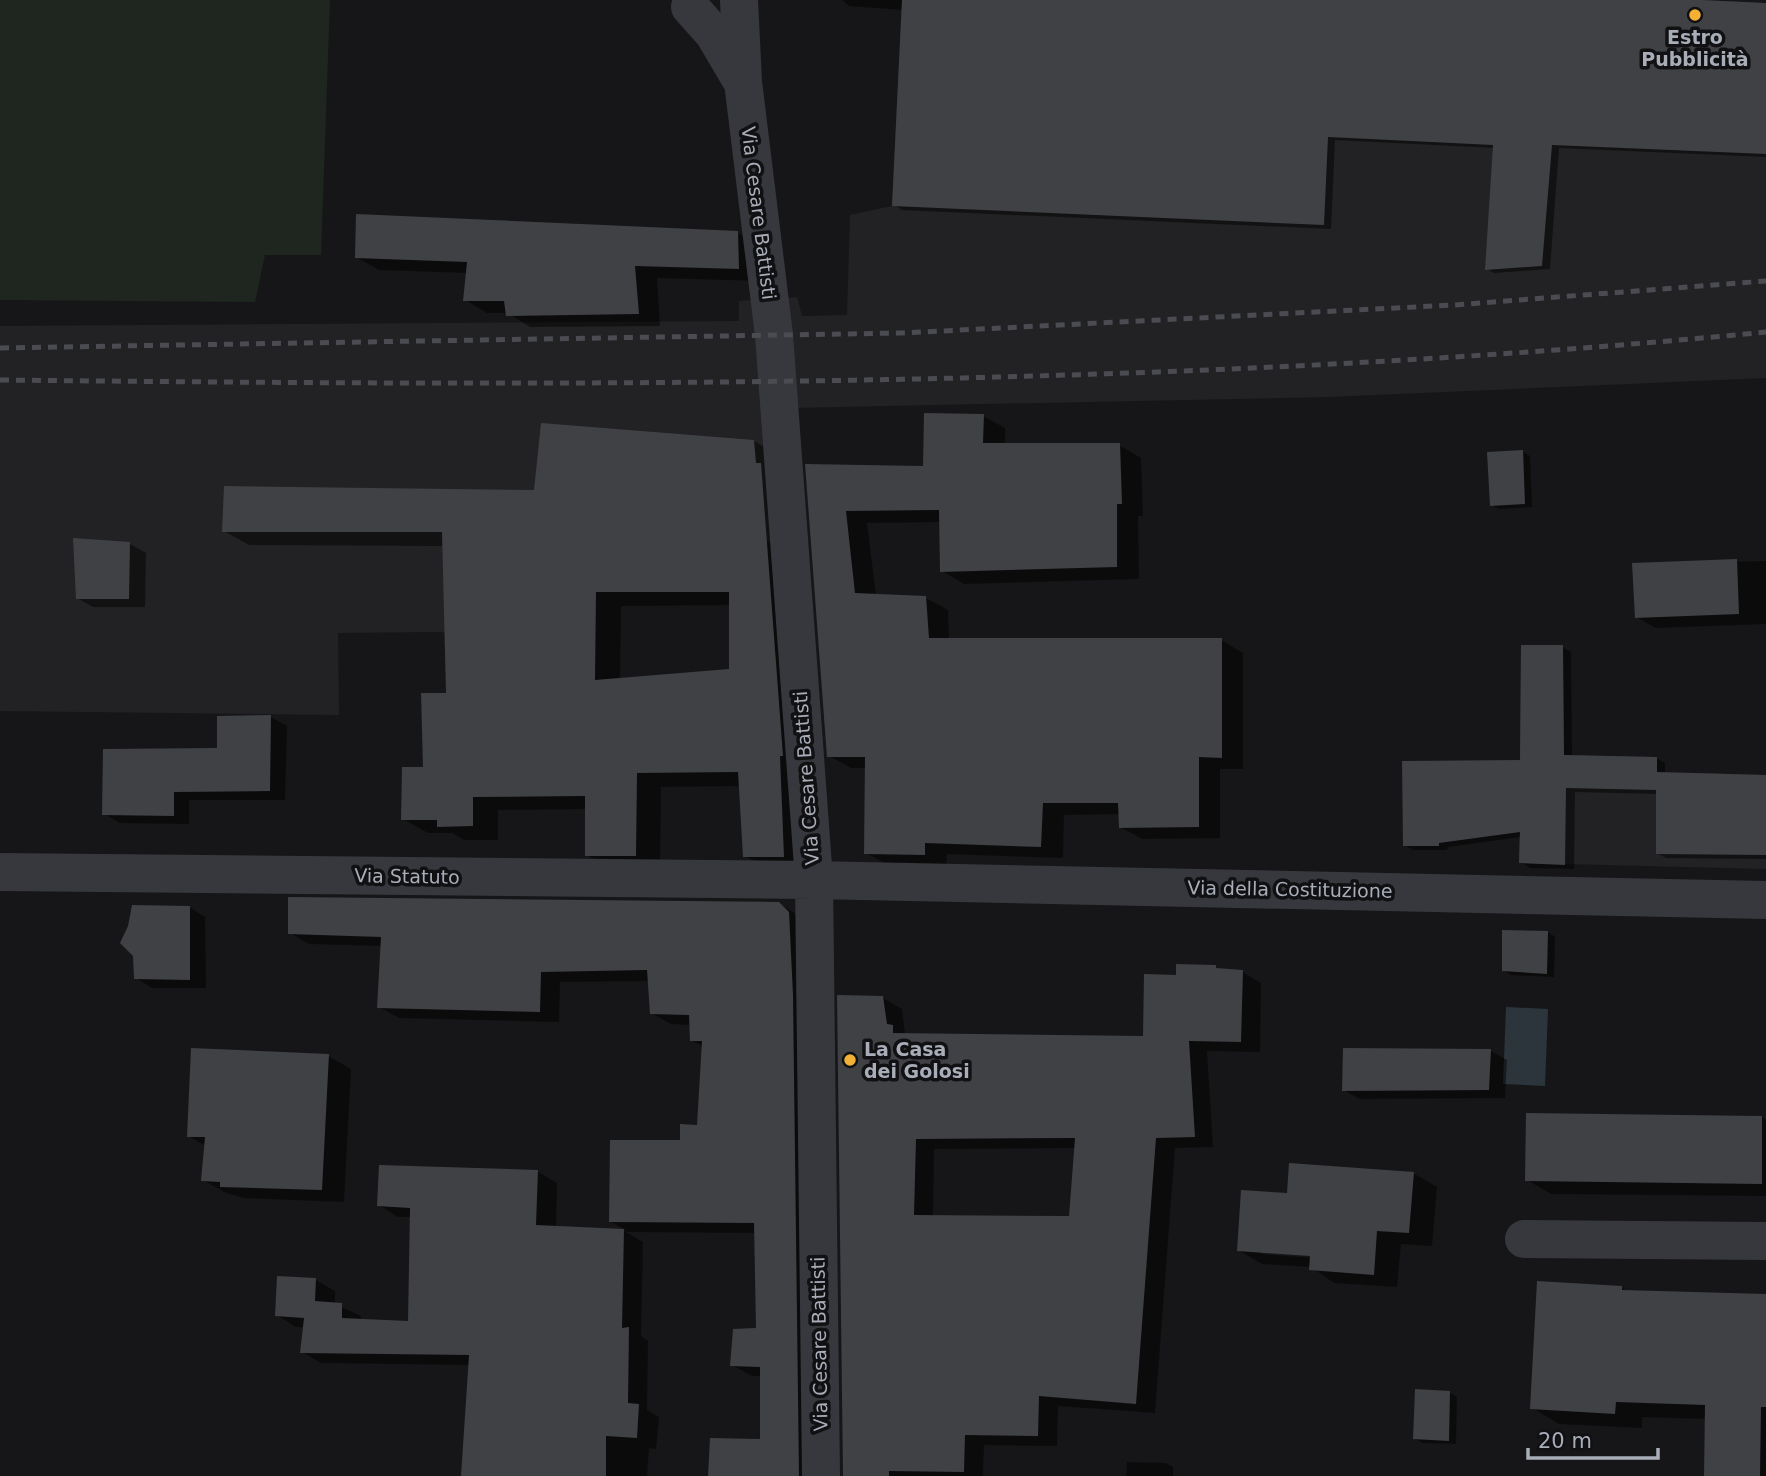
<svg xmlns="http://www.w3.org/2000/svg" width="1766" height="1476" font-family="'DejaVu Sans',sans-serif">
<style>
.built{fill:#222225}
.green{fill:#1e261f}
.water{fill:#2c353c}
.shadow{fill:#0007;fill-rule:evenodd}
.building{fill:#404145;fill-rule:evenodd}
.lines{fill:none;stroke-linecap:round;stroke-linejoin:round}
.minor{stroke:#37383d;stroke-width:38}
.rail{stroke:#4a4c52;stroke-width:5;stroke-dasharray:9 7;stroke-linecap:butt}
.poi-dot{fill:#f2b134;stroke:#111113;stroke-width:2.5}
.labels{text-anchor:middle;stroke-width:7;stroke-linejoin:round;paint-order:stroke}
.poi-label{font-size:19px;font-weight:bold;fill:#a8adb8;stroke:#111113}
.street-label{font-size:19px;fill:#a8adb8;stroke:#111113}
</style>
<rect width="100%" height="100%" fill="#161618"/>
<path class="built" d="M 902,0 L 1701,0 L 1766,3 L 1766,378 L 1328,397 L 791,408 L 780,542 L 523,547 L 524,631 L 338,633 L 339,715 L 0,711 L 0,326 L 739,321 L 739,301 L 797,297 L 802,316 L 847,315 L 850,215 L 892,206 Z
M 1521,645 L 1563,645 L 1564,755 L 1657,757 L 1657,772 L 1766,775 L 1766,869 L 1519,863 Z"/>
<path class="green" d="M 0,0 L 330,0 L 321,255 L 265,255 L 255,302 L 0,300 Z"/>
<path class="water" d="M 1506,1007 L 1548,1009 L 1545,1086 L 1503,1084 Z"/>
<path class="shadow" d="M 842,0 L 1661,0 L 1766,5 L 1766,157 L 1559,148 L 1550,269 L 1494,273 L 1487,269 L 1495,148 L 1335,140 L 1331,229 L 902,210 L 894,205 L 903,10 L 849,6 Z
M 738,233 L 760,246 L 761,281 L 657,278 L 660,326 L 530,327 L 508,313 L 487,313 L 465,300 L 468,273 L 379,270 L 356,257 Z
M 983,416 L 1005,428 L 1005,445 L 1119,445 L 1141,458 L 1143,516 L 1138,516 L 1139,579 L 964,584 L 942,571 L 941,522 L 867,523 L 876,595 L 926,598 L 948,610 L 949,640 L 1221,640 L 1243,653 L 1243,769 L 1220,769 L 1220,838 L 1142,839 L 1120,827 L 1120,814 L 1064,815 L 1063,858 L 947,854 L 946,866 L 888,865 L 866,853 L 867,768 L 851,768 L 829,756 L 807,465 L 925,468 Z
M 754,441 L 779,456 L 809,871 L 770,870 L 745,856 L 741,786 L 661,787 L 660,870 L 612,869 L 587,855 L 587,809 L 498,810 L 498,840 L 464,840 L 452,833 L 428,833 L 403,819 L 425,769 L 447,695 L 444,546 L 249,545 L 224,531 L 536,492 ZM 731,605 L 731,670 L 620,680 L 621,606 Z
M 1523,452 L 1530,456 L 1532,507 L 1499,509 L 1491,505 Z
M 130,544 L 146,553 L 145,607 L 93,607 L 77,598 Z
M 1766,561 L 1766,624 L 1656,628 L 1636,617 L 1634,564 Z
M 1562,647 L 1571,652 L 1572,757 L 1656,758 L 1665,763 L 1665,774 L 1766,776 L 1766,859 L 1666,858 L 1657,853 L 1658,794 L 1575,792 L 1574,869 L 1530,868 L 1521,862 L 1521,837 L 1448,847 L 1447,850 L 1413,850 L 1404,845 L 1522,762 Z
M 271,717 L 287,726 L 285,800 L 189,800 L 189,824 L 120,823 L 104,814 Z
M 778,903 L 798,915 L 820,1476 L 712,1476 L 762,1441 L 762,1376 L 752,1376 L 732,1365 L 758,1330 L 756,1233 L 626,1232 L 643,1242 L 641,1336 L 648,1341 L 647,1410 L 659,1417 L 656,1449 L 649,1448 L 647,1476 L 462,1476 L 470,1365 L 321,1363 L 302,1352 L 304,1327 L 296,1327 L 277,1315 L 316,1280 L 335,1291 L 335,1304 L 361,1316 L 361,1320 L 409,1323 L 412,1217 L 398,1217 L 379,1205 L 538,1172 L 557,1183 L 556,1227 L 627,1231 L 610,1221 L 699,1126 L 704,1047 L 691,1040 L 691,1025 L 671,1024 L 651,1013 L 649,981 L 560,982 L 559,1022 L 399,1018 L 379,1007 L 382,946 L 309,944 L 290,933 Z
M 189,907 L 205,917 L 206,988 L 152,988 L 136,978 Z
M 1548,932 L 1555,937 L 1554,977 L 1511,975 L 1504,970 Z
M 1216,967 L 1222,971 L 1242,972 L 1261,983 L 1260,1052 L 1207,1051 L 1213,1147 L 1175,1148 L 1155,1413 L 1058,1406 L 1057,1446 L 984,1445 L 983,1476 L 845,1476 L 883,998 L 902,1009 L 905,1034 L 1145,1038 L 1177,976 ZM 1076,1148 L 1070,1218 L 933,1217 L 934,1149 Z
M 1491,1051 L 1507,1060 L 1505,1098 L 1360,1099 L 1343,1090 Z
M 328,1056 L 351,1069 L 344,1202 L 244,1198 L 226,1193 L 203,1180 L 206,1146 L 188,1136 Z
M 1762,1117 L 1766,1120 L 1766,1196 L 1551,1194 L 1527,1180 Z
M 1413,1173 L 1437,1187 L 1432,1246 L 1401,1244 L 1397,1287 L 1334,1283 L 1311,1267 L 1262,1264 L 1238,1250 L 1289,1195 ZM 1261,1251 L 1318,1254 L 1318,1258 L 1261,1254 Z
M 1622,1288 L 1629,1292 L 1766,1296 L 1766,1476 L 1706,1476 L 1707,1419 L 1642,1417 L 1642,1428 L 1559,1424 L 1532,1408 Z
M 1450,1393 L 1457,1397 L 1456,1444 L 1422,1443 L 1415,1438 Z
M 1127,1462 L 1166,1463 L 1173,1467 L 1173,1476 L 1126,1476 Z"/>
<path class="building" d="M 902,0 L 1701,0 L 1766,3 L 1766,154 L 1552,145 L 1542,266 L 1485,270 L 1493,145 L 1328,137 L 1324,225 L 892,206 Z
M 356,214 L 738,231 L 739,269 L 635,266 L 639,314 L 506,316 L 504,301 L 463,301 L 467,262 L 355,258 Z
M 924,413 L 984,414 L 983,443 L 1120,443 L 1122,504 L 1117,504 L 1117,567 L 940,572 L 939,510 L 846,511 L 855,593 L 926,596 L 929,638 L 1222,638 L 1222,758 L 1199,757 L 1199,827 L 1119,828 L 1118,803 L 1043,803 L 1041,847 L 925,843 L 925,855 L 864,854 L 865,757 L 827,757 L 805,464 L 923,466 Z
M 541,423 L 754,440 L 756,463 L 761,463 L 783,756 L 780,756 L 784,857 L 743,857 L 738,772 L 637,773 L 636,856 L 585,856 L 585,796 L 473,797 L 473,826 L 437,827 L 437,820 L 401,820 L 402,767 L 423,767 L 421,693 L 446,693 L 442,532 L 222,532 L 224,486 L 534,490 ZM 596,592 L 729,592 L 729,669 L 595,680 Z
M 1523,450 L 1525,504 L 1490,506 L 1487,452 Z
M 73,538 L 130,542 L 129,599 L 76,599 Z
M 1737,559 L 1739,614 L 1635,618 L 1632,563 Z
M 1521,645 L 1563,645 L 1564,755 L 1657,757 L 1657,772 L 1766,775 L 1766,855 L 1656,854 L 1656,790 L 1566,788 L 1565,865 L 1519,863 L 1520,832 L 1439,843 L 1439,846 L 1403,846 L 1402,761 L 1520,760 Z
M 271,715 L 270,791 L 174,792 L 174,816 L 102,815 L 103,749 L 217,748 L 217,716 Z
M 288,897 L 779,902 L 789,912 L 793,995 L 799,1476 L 708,1476 L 710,1438 L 760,1439 L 760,1367 L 730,1366 L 733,1329 L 756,1328 L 754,1223 L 609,1222 L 610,1140 L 680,1140 L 680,1124 L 697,1125 L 702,1041 L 690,1041 L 689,1015 L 650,1014 L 647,970 L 541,972 L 540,1012 L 377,1008 L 381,937 L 288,934 Z
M 132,905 L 190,906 L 190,980 L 134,979 L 133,956 L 120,943 L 128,926 Z
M 1502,930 L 1548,931 L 1547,974 L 1502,971 Z
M 1176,964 L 1216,965 L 1216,968 L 1243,970 L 1241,1042 L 1189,1041 L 1195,1137 L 1156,1138 L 1136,1404 L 1039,1396 L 1038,1436 L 965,1435 L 964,1472 L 889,1471 L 889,1476 L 843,1476 L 837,995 L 883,996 L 887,1024 L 893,1025 L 893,1033 L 1143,1036 L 1144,974 L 1176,975 ZM 1075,1138 L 1069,1216 L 914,1215 L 916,1139 Z
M 191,1048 L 329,1054 L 322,1190 L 220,1187 L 220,1182 L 201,1181 L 205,1137 L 187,1137 Z
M 1343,1048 L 1491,1049 L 1489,1090 L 1342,1091 Z
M 1526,1113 L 1762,1116 L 1762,1184 L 1525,1181 Z
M 1289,1163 L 1414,1172 L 1409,1233 L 1377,1231 L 1374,1275 L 1309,1270 L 1310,1256 L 1237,1251 L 1241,1190 L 1287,1193 Z
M 379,1165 L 538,1170 L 536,1225 L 624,1229 L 622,1328 L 629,1327 L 628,1403 L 639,1404 L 637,1438 L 606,1436 L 606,1476 L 461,1476 L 469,1355 L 300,1353 L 304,1318 L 275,1316 L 277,1276 L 316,1278 L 315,1301 L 342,1303 L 342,1318 L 408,1321 L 410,1208 L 377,1206 Z
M 1537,1281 L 1622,1286 L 1622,1290 L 1766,1294 L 1766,1407 L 1761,1407 L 1760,1476 L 1704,1476 L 1705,1405 L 1616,1402 L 1615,1414 L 1530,1409 Z
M 1415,1389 L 1450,1391 L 1449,1441 L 1413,1439 Z"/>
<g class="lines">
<path class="minor" d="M 739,0 L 743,82 L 774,335 L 814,880 L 821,1476
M 690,7 L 714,34 L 740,78
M 0,872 L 814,880 L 1766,900
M 1524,1239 L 1766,1241"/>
<path class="rail" d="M 0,348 L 902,333 L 1454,305 L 1766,281
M 0,380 C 586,386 1182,389 1766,332"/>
</g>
<g class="poi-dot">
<circle cx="1695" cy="15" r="7"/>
<circle cx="850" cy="1060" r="7"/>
</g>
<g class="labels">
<g class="poi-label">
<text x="1695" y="44">Estro<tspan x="1695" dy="22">Pubblicità</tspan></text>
<text x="864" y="1056" text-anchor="start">La Casa<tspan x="864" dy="22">dei Golosi</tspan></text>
</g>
<g class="street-label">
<text transform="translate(759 213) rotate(83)" y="7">Via Cesare Battisti</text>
<text transform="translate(806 778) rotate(-94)" y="7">Via Cesare Battisti</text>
<text transform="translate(407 876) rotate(1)" y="7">Via Statuto</text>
<text transform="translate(1290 889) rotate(1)" y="7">Via della Costituzione</text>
<text transform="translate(819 1344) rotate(-91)" y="7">Via Cesare Battisti</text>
</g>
</g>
<path d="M1528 1448v10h130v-10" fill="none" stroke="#a8adb8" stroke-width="3.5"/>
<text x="1538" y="1448" font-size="21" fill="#a8adb8" stroke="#111113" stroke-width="5" paint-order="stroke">20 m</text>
</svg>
